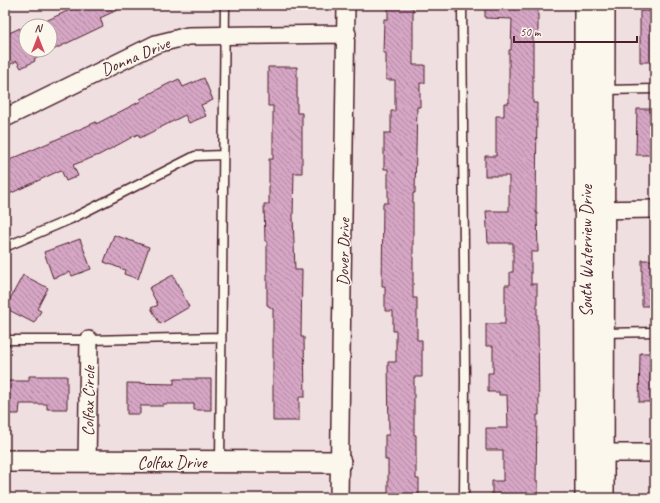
<svg xmlns="http://www.w3.org/2000/svg" width="660" height="503" font-family="Caveat,sans-serif">
<style>
.building{fill:url(#building-back-hatch);stroke:#4a1f2b}
.lines{fill:none;stroke-linecap:round;stroke-linejoin:round}
.service-casing{stroke:#4a1f2b;stroke-width:11}
.minor-casing{stroke:#4a1f2b;stroke-width:20}
.tertiary-casing{stroke:#4a1f2b;stroke-width:24}
.service{stroke:#fbf7ec;stroke-width:8}
.minor{stroke:#fbf7ec;stroke-width:17}
.tertiary{stroke:#fbf7ec;stroke-width:21}
.labels{text-anchor:middle;stroke-width:3;stroke-linejoin:round;paint-order:stroke}
.street-label{font-size:17px;fill:#4a1f2b;stroke:#fbf7ec}
</style>
<defs>
<pattern id="building-back-hatch" width="6" height="6" patternUnits="userSpaceOnUse"><rect width="6" height="6" fill="#d6a6c5"/><path d="M-1 5l2 2M0 0l6 6M5-1l2 2" fill="none" stroke="#b087a0"/></pattern>
</defs>
<rect width="100%" height="100%" fill="#f0dfe0"/>
<filter id="ink" filterUnits="userSpaceOnUse"><feTurbulence type="fractalNoise" baseFrequency=".025" numOctaves="2"/><feDisplacementMap in="SourceGraphic" scale="8" xChannelSelector="R" yChannelSelector="G"/><feConvolveMatrix kernelMatrix="1 2 1 2 8 2 1 2 1" color-interpolation-filters="sRGB"/></filter>
<g filter="url(#ink)">
<path class="building" d="M 80,5 L 128,5 L 100,18 L 103,26 L 34,59 L 35,61 L 21,68 L 17,61 L 5,67 L 5,35 L 20,28 L 22,32 L 26,30 L 26,50 L 50,50 L 50,26 L 35,26 Z
M 388,5 L 413,5 L 413,65 L 425,65 L 425,83 L 420,83 L 420,107 L 417,107 L 415,193 L 413,193 L 413,298 L 417,298 L 417,340 L 422,340 L 422,377 L 414,377 L 414,435 L 416,435 L 416,479 L 419,479 L 419,498 L 388,498 L 388,460 L 385,460 L 385,435 L 389,435 L 388,362 L 396,362 L 396,331 L 393,331 L 393,311 L 385,311 L 385,286 L 382,286 L 383,203 L 388,203 L 388,169 L 384,169 L 384,133 L 391,133 L 391,111 L 395,111 L 395,80 L 386,80 L 386,53 L 383,53 L 384,19 L 388,19 Z
M 485,5 L 538,5 L 538,36 L 533,36 L 533,103 L 537,103 L 536,213 L 537,213 L 538,252 L 531,252 L 531,284 L 537,284 L 537,324 L 538,324 L 539,415 L 537,415 L 536,481 L 538,481 L 538,498 L 492,498 L 492,481 L 503,481 L 503,450 L 486,450 L 486,428 L 508,428 L 507,395 L 499,395 L 499,392 L 488,392 L 488,373 L 493,373 L 493,346 L 486,346 L 486,324 L 505,324 L 505,285 L 510,285 L 510,272 L 513,272 L 513,243 L 488,243 L 486,211 L 509,211 L 509,176 L 485,176 L 485,156 L 496,156 L 496,116 L 504,116 L 504,103 L 509,103 L 509,50 L 511,50 L 512,19 L 485,18 Z
M 640,11 L 655,11 L 655,62 L 640,62 Z
M 268,67 L 297,67 L 297,113 L 302,113 L 302,173 L 294,173 L 293,216 L 295,270 L 302,270 L 301,337 L 304,337 L 305,397 L 299,397 L 299,421 L 273,421 L 273,309 L 267,305 L 267,241 L 265,241 L 264,204 L 269,204 L 269,159 L 273,159 L 273,106 L 268,106 Z
M 204,78 L 213,100 L 201,105 L 206,116 L 189,123 L 185,115 L 140,138 L 138,134 L 99,155 L 73,165 L 78,176 L 66,181 L 61,170 L 5,196 L 5,162 L 96,122 L 96,124 L 141,101 L 140,99 L 166,85 L 179,79 L 183,87 Z
M 637,109 L 655,109 L 655,155 L 636,155 Z
M 114,235 L 149,247 L 138,279 L 124,274 L 125,270 L 104,262 Z
M 80,239 L 91,269 L 72,276 L 70,272 L 53,278 L 44,252 Z
M 642,260 L 655,260 L 655,306 L 642,306 Z
M 23,275 L 48,288 L 37,309 L 41,311 L 34,323 L 5,308 Z
M 173,275 L 189,307 L 160,324 L 151,308 L 158,305 L 149,288 Z
M 640,353 L 655,353 L 655,402 L 639,402 Z
M 29,376 L 67,376 L 67,409 L 47,409 L 47,404 L 20,404 L 19,414 L 5,414 L 5,381 L 29,381 Z
M 174,379 L 211,379 L 211,410 L 194,410 L 194,404 L 163,404 L 163,406 L 140,406 L 140,414 L 127,414 L 127,383 L 174,384 Z"/>
<g class="lines">
<defs>
<path id="service" d="M 462,5 L 465,380 L 464,498
M 605,90 L 655,89
M 5,247 L 71,219 L 195,156 L 223,155
M 604,333 L 655,332
M 5,340 L 89,340 L 221,337
M 220,461 L 225,5"/>
<path id="minor" d="M 5,118 L 156,44 L 188,36 L 347,34
M 591,210 L 655,209
M 591,453 L 655,453
M 87,462 L 89,340
M 339,498 L 346,5"/>
<path id="tertiary" d="M 585,5 L 586,498
M 5,461 L 340,462
M 603,498 L 604,5"/>
</defs>
<use href="#service" class="service-casing"/>
<use href="#minor" class="minor-casing"/>
<use href="#tertiary" class="tertiary-casing"/>
<use href="#service" class="service"/>
<use href="#minor" class="minor"/>
<use href="#tertiary" class="tertiary"/>
</g>
</g>
<g class="labels">
<g class="street-label">
<text transform="translate(135 56) rotate(-23)" y="6">Donna Drive</text>
<text transform="translate(586 251) rotate(-90)" y="6">South Waterview Drive</text>
<text transform="translate(343 252) rotate(-89)" y="6">Dover Drive</text>
<text transform="translate(88 401) rotate(-89)" y="6">Colfax Circle</text>
<text x="172" y="468">Colfax Drive</text>
</g>
</g>
<rect width="660" height="503" fill="none" stroke="#fbf7ec" stroke-width="20"/>
<rect x="10" y="10" width="640" height="483" fill="none" stroke="#4a1f2b" stroke-width="1.5" filter="url(#ink)"/>
<g transform="translate(38 38)"><circle r="19" fill="#fbf7ec" stroke="#b4a19f"/>
<path d="M0-3L7 15L0 10L-7 15Z" fill="#d1495b"/>
<text y="-6" font-size="11" font-weight="bold" text-anchor="middle" fill="#4a1f2b">N</text>
</g>
<path d="M514 36v6h123v-6" fill="none" stroke="#4a1f2b" stroke-width="2"/>
<text x="520" y="36" font-size="12" fill="#4a1f2b" stroke="#fbf7ec" stroke-width="3" paint-order="stroke">50 m</text>
</svg>
